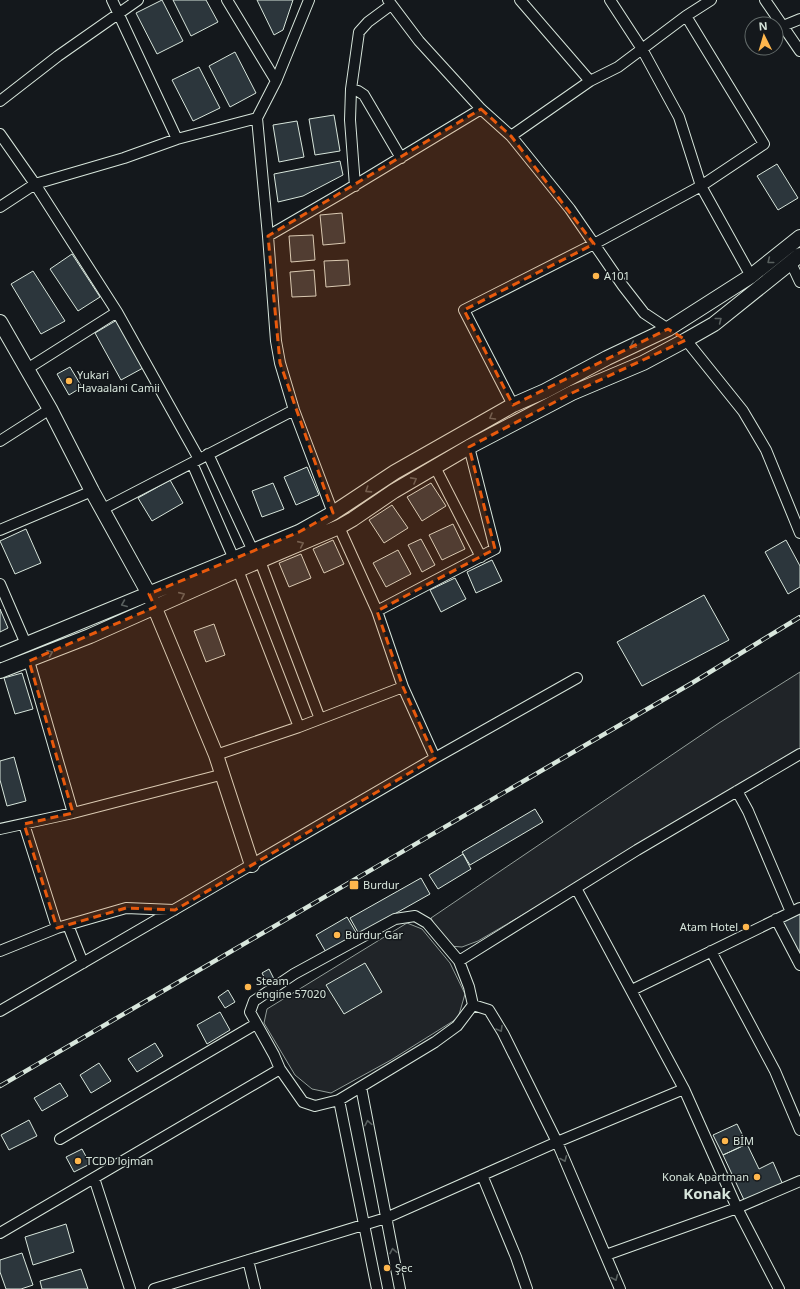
<svg xmlns="http://www.w3.org/2000/svg" width="800" height="1289" font-family="'Noto Sans',sans-serif">
<style>
.green{fill:#202428;stroke:#939e99}
.building{fill:#2c363c;stroke:#d8e6dc}
.lines{fill:none;stroke-linecap:round;stroke-linejoin:round}
.street-casing{stroke:#d8e6dc;stroke-width:12}
.secondary-casing{stroke:#d8e6dc;stroke-width:16}
.street{stroke:#14181c;stroke-width:10}
.secondary{stroke:#14181c;stroke-width:14}
.rail-casing{stroke:#d8e6dc;stroke-width:4.5}
.rail{stroke:#14181c;stroke-width:3;stroke-dasharray:9;stroke-linecap:butt}
.oneway{stroke:#59605f}
.marked{fill:#e8590c;fill-opacity:0.2;stroke:#e8590c;stroke-width:3;stroke-dasharray:8 5;stroke-linejoin:round}
.poi-dot{fill:#ffb74d;stroke:#14181c;stroke-width:1.5}
.labels{text-anchor:middle;stroke-width:3;stroke-linejoin:round;paint-order:stroke}
.poi-label{font-size:11px;fill:#d8e6dc;stroke:#14181c;text-anchor:start}
.district-label{font-size:15px;font-weight:bold;fill:#d8e6dc;stroke:#14181c}
</style>
<rect width="100%" height="100%" fill="#14181c"/>
<path class="green" d="M 800,672 L 800,753 L 478,941 L 462,947 L 449,946 L 441,938 L 431,918 L 719,723 Z
M 407,923 L 422,929 L 450,963 L 465,994 L 458,1018 L 391,1060 L 331,1093 L 312,1089 L 295,1075 L 264,1023 L 267,1009 Z"/>
<path class="building" d="M 162,0 L 183,41 L 157,54 L 136,13 Z
M 173,0 L 206,0 L 218,22 L 191,36 Z
M 257,0 L 293,0 L 283,30 L 274,35 Z
M 235,52 L 256,93 L 230,107 L 209,66 Z
M 199,67 L 220,108 L 193,121 L 172,80 Z
M 334,115 L 340,151 L 315,155 L 309,119 Z
M 297,121 L 304,157 L 279,162 L 273,125 Z
M 340,161 L 343,175 L 303,196 L 278,202 L 274,174 Z
M 777,164 L 798,198 L 778,210 L 757,176 Z
M 342,213 L 345,243 L 323,245 L 320,215 Z
M 313,235 L 315,260 L 291,262 L 289,236 Z
M 72,254 L 100,297 L 78,311 L 50,269 Z
M 348,260 L 350,285 L 326,287 L 324,261 Z
M 314,270 L 316,296 L 292,297 L 290,272 Z
M 33,271 L 65,321 L 41,334 L 11,284 Z
M 117,320 L 143,368 L 121,380 L 95,333 Z
M 70,367 L 82,387 L 69,395 L 57,374 Z
M 307,467 L 319,495 L 296,505 L 284,477 Z
M 170,480 L 183,503 L 152,521 L 138,498 Z
M 273,483 L 284,509 L 262,517 L 252,491 Z
M 431,483 L 446,506 L 422,521 L 407,497 Z
M 392,505 L 408,528 L 384,543 L 369,520 Z
M 453,524 L 465,549 L 442,560 L 429,535 Z
M 26,529 L 41,563 L 15,574 L 0,541 Z
M 421,539 L 435,565 L 422,572 L 408,545 Z
M 333,540 L 344,564 L 324,573 L 313,549 Z
M 786,540 L 800,566 L 800,587 L 788,594 L 765,552 Z
M 398,550 L 411,574 L 386,587 L 373,563 Z
M 301,554 L 311,578 L 289,587 L 279,563 Z
M 492,560 L 502,581 L 476,593 L 467,572 Z
M 455,578 L 466,599 L 441,612 L 430,590 Z
M 704,595 L 729,640 L 642,686 L 617,642 Z
M 0,609 L 8,628 L 0,632 Z
M 214,624 L 225,655 L 206,662 L 194,631 Z
M 22,673 L 33,709 L 15,714 L 4,678 Z
M 14,757 L 26,801 L 7,806 L 0,780 L 0,761 Z
M 535,809 L 543,822 L 470,865 L 462,852 Z
M 463,854 L 471,869 L 438,889 L 429,875 Z
M 421,878 L 430,894 L 359,934 L 350,918 Z
M 800,911 L 800,959 L 779,922 Z
M 347,917 L 358,936 L 327,954 L 316,935 Z
M 365,963 L 382,992 L 344,1014 L 326,985 Z
M 269,969 L 274,979 L 267,983 L 262,973 Z
M 228,990 L 235,1002 L 225,1008 L 218,997 Z
M 220,1012 L 230,1030 L 207,1044 L 197,1025 Z
M 155,1043 L 163,1056 L 137,1072 L 128,1059 Z
M 99,1063 L 111,1081 L 91,1093 L 80,1075 Z
M 60,1083 L 68,1096 L 42,1111 L 34,1098 Z
M 29,1120 L 37,1136 L 9,1150 L 1,1135 Z
M 737,1124 L 747,1144 L 723,1155 L 713,1135 Z
M 747,1144 L 759,1169 L 773,1162 L 783,1185 L 745,1202 L 723,1155 Z
M 82,1149 L 90,1164 L 74,1172 L 66,1157 Z
M 66,1224 L 74,1252 L 33,1265 L 25,1237 Z
M 22,1253 L 33,1285 L 21,1289 L 6,1289 L 0,1272 L 0,1260 Z
M 81,1269 L 88,1289 L 42,1289 L 40,1281 Z"/>
<g class="lines">
<defs>
<path id="street" d="M 112,0 L 177,139 L 257,118
M 227,0 L 276,81
M 309,0 L 276,81 L 257,118 L 268,236 L 276,341 L 280,363 L 294,410 L 333,513
M 388,0 L 419,41 L 481,109 L 511,136 L 570,209 L 623,286 L 644,313 L 668,329
M 610,0 L 642,49 L 679,117 L 701,186 L 751,276
M 765,0 L 800,51
M 783,26 L 800,19
M 590,81 L 618,67 L 686,16 L 711,0
M 351,89 L 358,91 L 364,95 L 401,158
M 0,101 L 58,56 L 138,0
M 0,134 L 35,184 L 117,312 L 199,459
M 511,136 L 590,81 L 520,0
M 355,186 L 350,120 L 351,89 L 359,32 L 368,22 L 391,5
M 0,207 L 35,184 L 124,158 L 177,139
M 268,236 L 342,193 L 481,109
M 791,263 L 800,282
M 686,340 L 743,411 L 766,450 L 800,533
M 27,369 L 117,312
M 513,405 L 464,310 L 594,244 L 701,186 L 764,144 L 686,16
M 0,441 L 50,409
M 208,454 L 253,551
M 192,463 L 234,559
M 435,467 L 481,557
M 103,509 L 294,410
M 339,527 L 377,611 L 403,687
M 0,530 L 92,491
M 260,561 L 320,719
M 238,570 L 299,727
M 0,584 L 26,644
M 377,611 L 495,549 L 469,447
M 29,661 L 73,813
M 216,755 L 299,727 L 403,687 L 435,758
M 737,791 L 748,811 L 791,912
M 24,824 L 57,928
M 0,829 L 73,813 L 224,774
M 576,888 L 684,1089 L 737,1208 L 779,1289
M 776,919 L 800,965
M 68,925 L 83,963
M 0,951 L 57,928 L 126,908 L 174,910
M 711,951 L 775,1071 L 800,1130
M 632,990 L 800,908
M 473,1005 L 489,1010 L 503,1033 L 557,1142 L 620,1289
M 0,1011 L 435,758 L 577,678
M 280,1069 L 274,1055 L 250,1012 L 254,1001 L 294,974 L 395,919 L 415,916 L 427,923 L 459,961 L 637,850 L 800,754
M 361,1087 L 400,1289
M 339,1100 L 377,1289
M 60,1139 L 256,1024
M 482,1175 L 516,1257 L 527,1289
M 94,1178 L 130,1289
M 0,1233 L 280,1069 L 303,1102 L 315,1106 L 339,1100 L 435,1042 L 457,1026 L 473,1005 L 469,987 L 459,961
M 606,1255 L 737,1208 L 800,1181
M 248,1260 L 255,1289
M 154,1289 L 386,1218 L 557,1142 L 684,1089"/>
<path id="secondary" d="M 0,322 L 50,409 L 92,491 L 149,594 L 216,755 L 252,865
M 0,655 L 299,532 L 333,513 L 395,472 L 513,405 L 545,391 L 607,358 L 668,329 L 751,276 L 800,237
M 0,671 L 90,636 L 238,570 L 339,527 L 353,519 L 394,491 L 469,447 L 572,393 L 643,363 L 686,340 L 714,324 L 800,255"/>
</defs>
<use href="#street" class="street-casing"/>
<use href="#secondary" class="secondary-casing"/>
<use href="#street" class="street"/>
<use href="#secondary" class="secondary"/>
<defs>
<path id="rail" d="M 0,1086 L 692,683 L 800,617"/>
</defs>
<use href="#rail" class="rail-casing"/>
<use href="#rail" class="rail"/>
</g>
<defs><path id="oneway-chevron" d="M-2-3.5L2.5 0L-2 3.5" fill="none" stroke-width="1.6" stroke-linecap="round" stroke-linejoin="round"/></defs>
<g class="oneway">
<use href="#oneway-chevron" transform="translate(770 261) rotate(141)"/>
<use href="#oneway-chevron" transform="translate(719 320) rotate(-38)"/>
<use href="#oneway-chevron" transform="translate(633 345) rotate(155)"/>
<use href="#oneway-chevron" transform="translate(492 417) rotate(150)"/>
<use href="#oneway-chevron" transform="translate(414 480) rotate(-29)"/>
<use href="#oneway-chevron" transform="translate(368 490) rotate(147)"/>
<use href="#oneway-chevron" transform="translate(301 544) rotate(-24)"/>
<use href="#oneway-chevron" transform="translate(182 595) rotate(-24)"/>
<use href="#oneway-chevron" transform="translate(124 604) rotate(158)"/>
<use href="#oneway-chevron" transform="translate(50 653) rotate(-22)"/>
<use href="#oneway-chevron" transform="translate(500 1029) rotate(60)"/>
<use href="#oneway-chevron" transform="translate(368 1123) rotate(-101)"/>
<use href="#oneway-chevron" transform="translate(564 1159) rotate(67)"/>
<use href="#oneway-chevron" transform="translate(393 1251) rotate(-101)"/>
<use href="#oneway-chevron" transform="translate(615 1278) rotate(67)"/>
</g>
<path class="marked" d="M 481,109 L 511,136 L 594,244 L 464,310 L 513,405 L 668,329 L 686,340 L 572,393 L 469,447 L 495,549 L 377,611 L 403,687 L 435,758 L 175,910 L 126,908 L 57,928 L 24,824 L 73,813 L 29,661 L 155,607 L 149,594 L 299,532 L 333,513 L 280,363 L 268,236 Z"/>
<g class="poi-dot">
<circle cx="596" cy="276" r="4"/>
<circle cx="69" cy="381" r="4"/>
<rect x="349" y="880" width="10" height="10" rx="2"/>
<circle cx="746" cy="927" r="4"/>
<circle cx="337" cy="935" r="4"/>
<circle cx="248" cy="987" r="4"/>
<circle cx="725" cy="1141" r="4"/>
<circle cx="78" cy="1161" r="4"/>
<circle cx="757" cy="1177" r="4"/>
<circle cx="387" cy="1268" r="4"/>
</g>
<g class="labels">
<g class="poi-label">
<text x="604" y="280">A101</text>
<text x="77" y="379">Yukari<tspan x="77" dy="13">Havaalani Camii</tspan></text>
<text x="363" y="889">Burdur</text>
<text x="738" y="931" text-anchor="end">Atam Hotel</text>
<text x="345" y="939">Burdur Gar</text>
<text x="256" y="985">Steam<tspan x="256" dy="13">engine 57020</tspan></text>
<text x="733" y="1145">BİM</text>
<text x="86" y="1165">TCDD lojman</text>
<text x="749" y="1181" text-anchor="end">Konak Apartman</text>
<text x="395" y="1272">Şec</text>
</g>
<g class="district-label">
<text x="707" y="1199">Konak</text>
</g>
</g>
<g transform="translate(764 36) rotate(355)"><circle r="19" fill="#14181c" stroke="#626a69"/>
<path d="M0-3L7 15L0 10L-7 15Z" fill="#ffb74d"/>
<text y="-6" font-size="11" font-weight="bold" text-anchor="middle" fill="#d8e6dc">N</text>
</g>
</svg>
